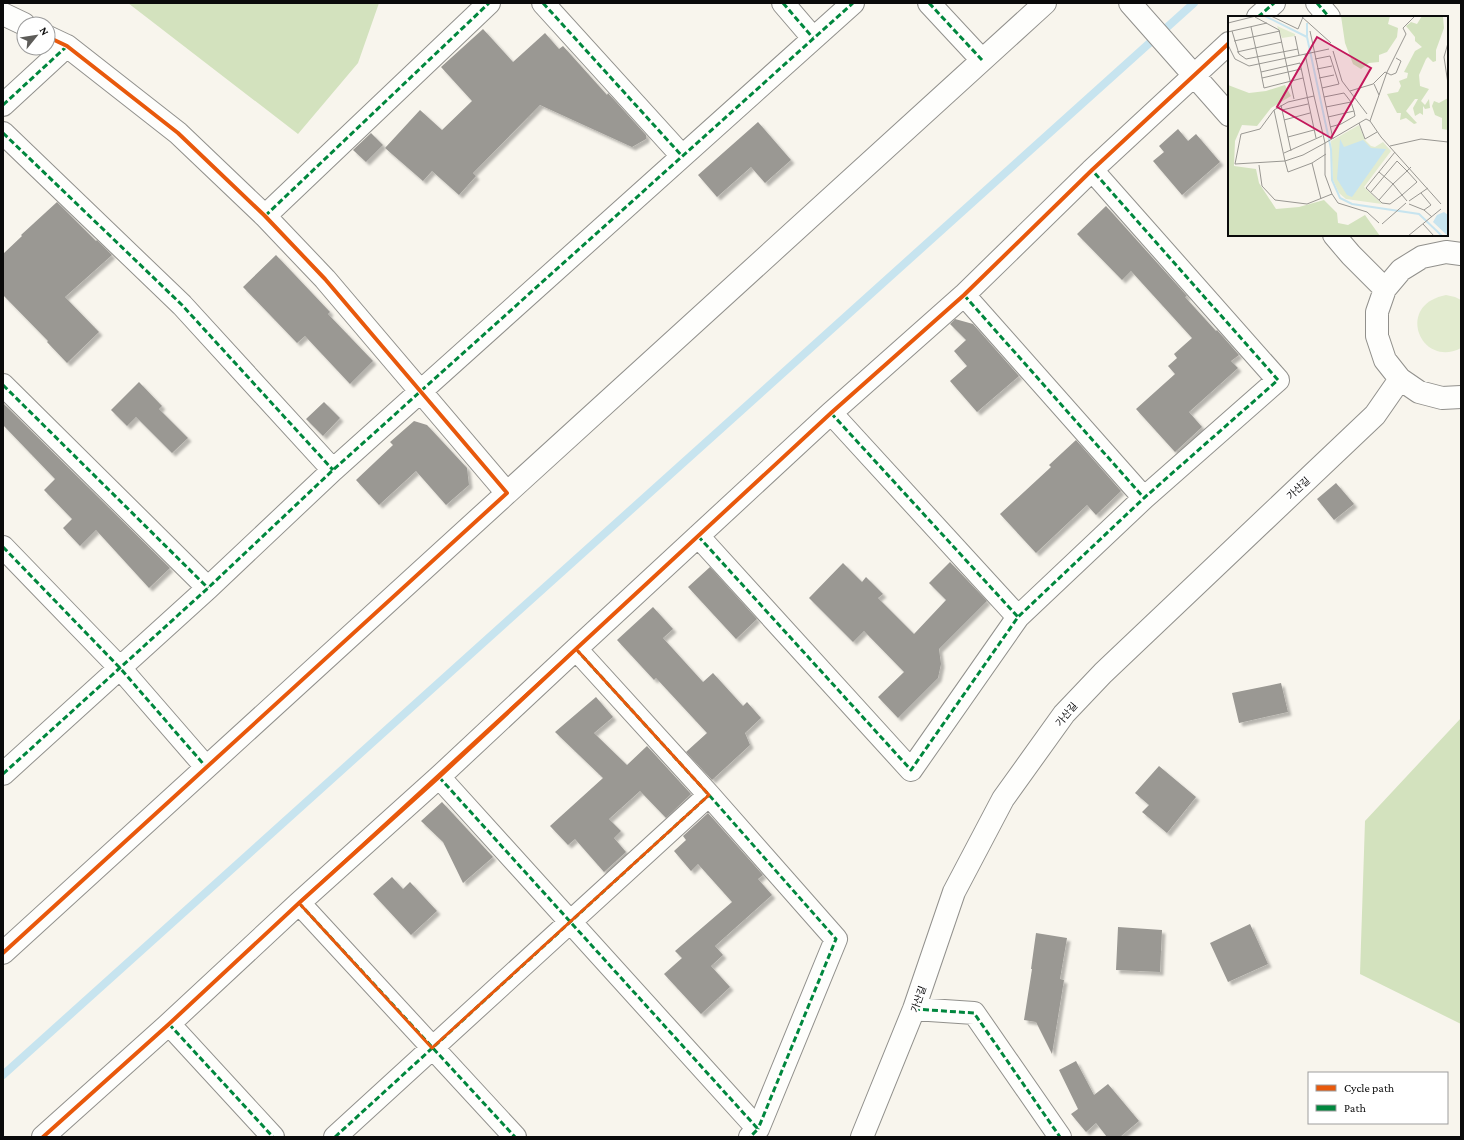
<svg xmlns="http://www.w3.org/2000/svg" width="1464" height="1140" font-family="'Crimson Pro','Noto Sans KR',serif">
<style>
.green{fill:#e2ebcf}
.forest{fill:#d3e2be}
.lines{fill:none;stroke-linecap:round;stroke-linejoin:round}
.stream{stroke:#c7e4ef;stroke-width:8}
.building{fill:#9a9893;filter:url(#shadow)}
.minor-casing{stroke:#91908c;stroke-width:24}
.minor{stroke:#fefefc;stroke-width:22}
.quiet{stroke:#00873e;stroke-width:3;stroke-dasharray:6 3;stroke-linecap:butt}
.cycleway-casing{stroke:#fff;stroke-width:6}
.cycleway{stroke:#e8590c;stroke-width:4}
.marked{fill:none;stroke:#e8590c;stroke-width:3;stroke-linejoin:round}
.labels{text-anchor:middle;stroke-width:4;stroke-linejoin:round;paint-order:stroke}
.street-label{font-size:10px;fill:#0a0a0a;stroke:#fff}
.inset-river{fill:none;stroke:#c7e4ef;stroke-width:2}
.inset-road{fill:none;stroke:#999792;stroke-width:1}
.view{fill:#c2185b;fill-opacity:0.15;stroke:#c2185b;stroke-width:2}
.inset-edge{fill:none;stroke:#0a0a0a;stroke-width:2}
</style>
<defs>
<filter id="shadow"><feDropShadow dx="3.5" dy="3.5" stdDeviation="1" flood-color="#0004"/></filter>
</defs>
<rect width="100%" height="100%" fill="#f8f5ed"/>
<path class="green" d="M 1446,295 L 1455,297 L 1461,300 L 1461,348 C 1421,369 1394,305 1446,295 Z"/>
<path class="forest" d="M 128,3 L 379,3 L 358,63 L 298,134 Z
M 1461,718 L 1461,1024 L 1360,974 L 1365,821 Z"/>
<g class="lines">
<path class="stream" d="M 3,1075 L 1194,3"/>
</g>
<path class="building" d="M 483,29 L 513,62 L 545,33 L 559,49 L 563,46 L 607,95 L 608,93 L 646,135 L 646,139 L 632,147 L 540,105 L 473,173 L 476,176 L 459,195 L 432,171 L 423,181 L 385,148 L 420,110 L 442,130 L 472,101 L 441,67 Z
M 758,122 L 791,160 L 765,183 L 751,167 L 717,197 L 698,175 Z
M 1178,129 L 1188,141 L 1196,134 L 1220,162 L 1182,195 L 1153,161 L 1164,152 L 1159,146 Z
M 371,133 L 383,145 L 366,162 L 353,150 Z
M 57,202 L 96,241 L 97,240 L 112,255 L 65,297 L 99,332 L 67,363 L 47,342 L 48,341 L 3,295 L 3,254 L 22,236 L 21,235 Z
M 1106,206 L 1187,296 L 1185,297 L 1216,331 L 1217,330 L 1239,355 L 1231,361 L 1238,368 L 1189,412 L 1202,427 L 1175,452 L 1136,409 L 1175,374 L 1168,366 L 1177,358 L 1174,354 L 1192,338 L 1131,271 L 1122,280 L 1077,234 Z
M 276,255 L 330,312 L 328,314 L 373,361 L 350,384 L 305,336 L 297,343 L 243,287 Z
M 955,319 L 973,324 L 1019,376 L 977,412 L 950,381 L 967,366 L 954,351 L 966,340 L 950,324 Z
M 139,382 L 162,406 L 159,409 L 188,438 L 172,453 L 136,417 L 127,426 L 111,410 Z
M 324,402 L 340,418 L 323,436 L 306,419 Z
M 3,403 L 170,568 L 149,588 L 96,530 L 80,546 L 63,528 L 72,519 L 44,490 L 55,479 L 3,425 Z
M 414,421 L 427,425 L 467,468 L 469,485 L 446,505 L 416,471 L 379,505 L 356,480 L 393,445 L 390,442 Z
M 1076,440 L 1121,491 L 1096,515 L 1087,505 L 1036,553 L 1000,514 L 1051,467 L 1049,465 Z
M 1336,483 L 1354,504 L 1334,520 L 1317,499 Z
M 950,562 L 987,601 L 939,649 L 941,664 L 938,678 L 898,718 L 878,697 L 904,672 L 864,631 L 853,642 L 809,598 L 843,563 L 862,582 L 866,577 L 883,594 L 878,598 L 914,634 L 946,600 L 929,583 Z
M 710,567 L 757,619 L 736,639 L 688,587 Z
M 653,607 L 673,629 L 663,638 L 703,682 L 713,673 L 743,706 L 747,702 L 761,718 L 745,733 L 750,745 L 712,780 L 686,752 L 707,733 L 656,678 L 654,680 L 617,640 Z
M 1281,683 L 1288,712 L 1239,723 L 1232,693 Z
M 596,697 L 613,717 L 594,733 L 627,765 L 647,746 L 691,794 L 666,818 L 640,791 L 609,819 L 621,831 L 614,838 L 626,852 L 604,872 L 575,839 L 568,845 L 550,826 L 603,778 L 555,732 Z
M 1159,766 L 1196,797 L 1167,833 L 1142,812 L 1149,805 L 1135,793 Z
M 442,802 L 493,857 L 463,883 L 443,842 L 421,821 Z
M 708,813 L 763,875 L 758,879 L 772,895 L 715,946 L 723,955 L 711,966 L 730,987 L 701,1014 L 664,974 L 682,958 L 675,951 L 732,902 L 698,864 L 691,871 L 674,851 L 686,840 L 683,836 Z
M 392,877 L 403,889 L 410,882 L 437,911 L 411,935 L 373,894 Z
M 1250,924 L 1268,964 L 1228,982 L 1210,943 Z
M 1118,927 L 1162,930 L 1160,972 L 1116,970 Z
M 1036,933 L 1067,938 L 1060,979 L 1064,980 L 1052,1054 L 1036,1022 L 1024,1020 L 1032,969 L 1031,969 Z
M 1076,1061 L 1094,1095 L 1108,1084 L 1139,1121 L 1120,1137 L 1107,1137 L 1096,1123 L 1086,1132 L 1071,1114 L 1078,1109 L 1059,1070 Z"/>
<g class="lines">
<defs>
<path id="minor" d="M 543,3 L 682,156
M 783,3 L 813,38
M 929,3 L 982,60
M 1130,3 L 1229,115
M 1317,3 L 1329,17
M 3,14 L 24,24
M 1258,17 L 1274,3
M 3,105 L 67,46
M 3,133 L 182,305 L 333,470
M 265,216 L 489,3
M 1334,235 L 1351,255 L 1385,289
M 1461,254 L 1446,252 L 1422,257 L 1401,270 L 1385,289 L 1377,312 L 1377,336 L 1385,360 L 1400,379 L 1419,392 L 1442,398 L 1461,397
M 964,295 L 1144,498
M 3,385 L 208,588
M 831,413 L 1018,617
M 507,493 L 1045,3
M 698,536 L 911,770 L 1018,617 L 1144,498 L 1278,380 L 1092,170
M 3,547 L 120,668 L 206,767
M 576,649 L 709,795 L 836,939 L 758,1129
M 3,774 L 208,588 L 333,470 L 853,3
M 439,777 L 758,1129 L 750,1137
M 299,903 L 515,1137
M 3,953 L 507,493 L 325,279 L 265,216 L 178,133 L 67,46 L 48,37
M 914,1009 L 974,1013 L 1060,1137
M 169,1024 L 273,1137
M 43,1137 L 169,1024 L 299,903 L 439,777 L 576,649 L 831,413 L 964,295 L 1092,170 L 1229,43
M 335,1137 L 709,795
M 862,1137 L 914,1009 L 954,892 L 1003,799 L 1064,714 L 1103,673 L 1375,415 L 1400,379"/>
</defs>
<use href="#minor" class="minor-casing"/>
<use href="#minor" class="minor"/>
<path class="quiet" d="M 543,3 L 682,156
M 783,3 L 813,38
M 929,3 L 982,60
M 1317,3 L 1329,17
M 1258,17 L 1274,3
M 3,105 L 67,46
M 3,133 L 182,305 L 333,470
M 265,216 L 489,3
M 964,295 L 1144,498
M 3,385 L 208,588
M 831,413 L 1018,617
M 698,536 L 911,770 L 1018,617 L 1144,498 L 1278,380 L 1092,170
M 3,547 L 120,668 L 206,767
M 576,649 L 709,795 L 836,939 L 758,1129
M 3,774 L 208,588 L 333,470 L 853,3
M 439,777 L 758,1129 L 750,1137
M 299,903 L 515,1137
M 914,1009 L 974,1013 L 1060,1137
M 169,1024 L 273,1137
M 335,1137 L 709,795"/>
<defs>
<path id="cycleway" d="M 3,953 L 507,493 L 325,279 L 265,216 L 178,133 L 67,46 L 48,37
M 43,1137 L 169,1024 L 299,903 L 439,777 L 576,649 L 831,413 L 964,295 L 1092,170 L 1229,43"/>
</defs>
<use href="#cycleway" class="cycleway-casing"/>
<use href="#cycleway" class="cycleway"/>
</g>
<path class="marked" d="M 576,649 L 709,795 L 432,1048 L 299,903 Z"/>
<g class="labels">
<g class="street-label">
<text transform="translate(1298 488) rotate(-43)" y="4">가산길</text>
<text transform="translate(1066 714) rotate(-50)" y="4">가산길</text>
<text transform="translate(918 999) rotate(-71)" y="4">가산길</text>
</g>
</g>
<g transform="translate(1228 16)">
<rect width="220" height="220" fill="#f8f5ed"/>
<path d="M 49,10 L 67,18 L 67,20 L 54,22 ZM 131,109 L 137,124 L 143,130 L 147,131 L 155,126 L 163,135 L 136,171 L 154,188 L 118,183 L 111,177 L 105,164 L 103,125 Z" fill="#e2ebcf"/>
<path d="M 113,0 L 162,0 L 160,8 L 170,12 L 169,21 L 159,36 L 151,39 L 151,46 L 141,47 L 133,53 L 125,48 L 117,27 ZM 194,0 L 215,1 L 216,12 L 208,34 L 208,45 L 205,46 L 200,41 L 198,43 L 191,59 L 192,70 L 201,73 L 193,85 L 197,89 L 201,83 L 202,92 L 197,93 L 195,90 L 195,99 L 192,97 L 187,100 L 185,92 L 190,83 L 187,83 L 178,95 L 189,107 L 186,108 L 178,102 L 172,104 L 173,97 L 169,97 L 159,78 L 170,76 L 173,70 L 171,65 L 179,62 L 180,57 L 176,56 L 187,35 L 194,31 L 187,25 L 187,21 L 178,10 L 183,6 L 189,8 ZM 0,69 L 21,77 L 38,75 L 57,69 L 63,80 L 43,92 L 29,110 L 14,109 L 7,125 L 6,150 L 28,153 L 31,167 L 48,193 L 71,191 L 96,184 L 109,197 L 110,207 L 120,209 L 137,199 L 152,220 L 0,220 ZM 220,82 L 220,114 L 214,113 L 214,102 L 207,99 L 204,90 L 206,85 L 211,87 Z" fill="#d3e2be"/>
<path d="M 112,123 L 116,131 L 135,124 L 143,132 L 158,133 L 124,181 L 119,179 L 109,163 ZM 216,196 L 220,199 L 220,220 L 205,206 L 209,199 Z" fill="#c7e4ef"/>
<path class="inset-river" d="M 37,0 L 79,21 L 103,133 L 104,164 L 112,182 L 124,188 L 191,198 L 214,220M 79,7 L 79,20"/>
<path class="inset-road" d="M 43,0 L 70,13 L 75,1M 27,1 L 51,14 L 66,83M 74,1 L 103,27M 0,7 L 28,0M 23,11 L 33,56 L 72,47 L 88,122M 4,15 L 39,7M 82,15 L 105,123M 0,16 L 4,15 L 11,38 L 18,43 L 70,33M 67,20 L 71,39M 6,25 L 52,15M 220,27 L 216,41 L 220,68M 0,29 L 7,43 L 21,50 L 101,33M 105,35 L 114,65 L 139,98M 9,36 L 54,26M 77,38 L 86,80M 87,43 L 102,40 L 111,68 L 94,72M 89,53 L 104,50M 33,56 L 34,62 L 73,53M 34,62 L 36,72 L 75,62M 91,62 L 106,59M 146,68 L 151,79M 122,75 L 145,68 L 157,56 L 163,59 L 168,57 L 173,45 L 168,42M 96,81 L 116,77 L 123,86M 53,89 L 63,135M 98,91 L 123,86 L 126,95 L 127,100 L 113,108 L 102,111M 46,94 L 32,113 L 13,118 L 7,148 L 57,145 L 75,139 L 97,127 L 86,80 L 60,86 L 46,94 L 57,145 L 60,156 L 84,147M 54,94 L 80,88M 100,101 L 126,95M 56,104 L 82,97M 142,105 L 138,103 L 97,127 L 97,159 L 104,178 L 110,187 L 139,196 L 151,207M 142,105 L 159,56 L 178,18 L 175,12 L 187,0M 142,105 L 153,121 L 213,188M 131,107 L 137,123 L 149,116M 60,121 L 86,114M 162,130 L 193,123 L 220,126M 167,136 L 138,172 L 154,187 L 162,188 L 174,179 L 179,185M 56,137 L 94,120M 31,149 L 34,170 L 47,184 L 79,188 L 104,178M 143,176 L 169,145 L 179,155 L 183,151M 193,177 L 203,189 L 196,194M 93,183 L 84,147 L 98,138M 151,184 L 165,168 L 179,155 L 189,166 L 174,179 L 165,168 L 151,156M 181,185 L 200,172M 181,188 L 196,194 L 204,201M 154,208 L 178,187M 195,208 L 206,220M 180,220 L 213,193"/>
<path class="view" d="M 89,21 L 143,52 L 103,122 L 49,91 Z"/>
<rect width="220" height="220" class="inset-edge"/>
</g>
<rect width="1464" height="1140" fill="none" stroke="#0a0a0a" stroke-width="8"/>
<rect x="1308" y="1072" width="140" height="52" fill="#ffffff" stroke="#9d9d9d"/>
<rect x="1316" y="1085" width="20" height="6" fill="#e8590c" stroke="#9d9d9d"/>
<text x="1344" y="1092" font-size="12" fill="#0a0a0a">Cycle path</text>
<rect x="1316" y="1105" width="20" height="6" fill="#00873e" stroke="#9d9d9d"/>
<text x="1344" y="1112" font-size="12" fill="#0a0a0a">Path</text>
<g transform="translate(36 36) rotate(60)"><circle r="19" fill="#ffffff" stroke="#9d9d9d"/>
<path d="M0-3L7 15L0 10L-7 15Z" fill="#5d5c59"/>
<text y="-6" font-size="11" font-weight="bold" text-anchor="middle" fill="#0a0a0a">N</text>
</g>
</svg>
